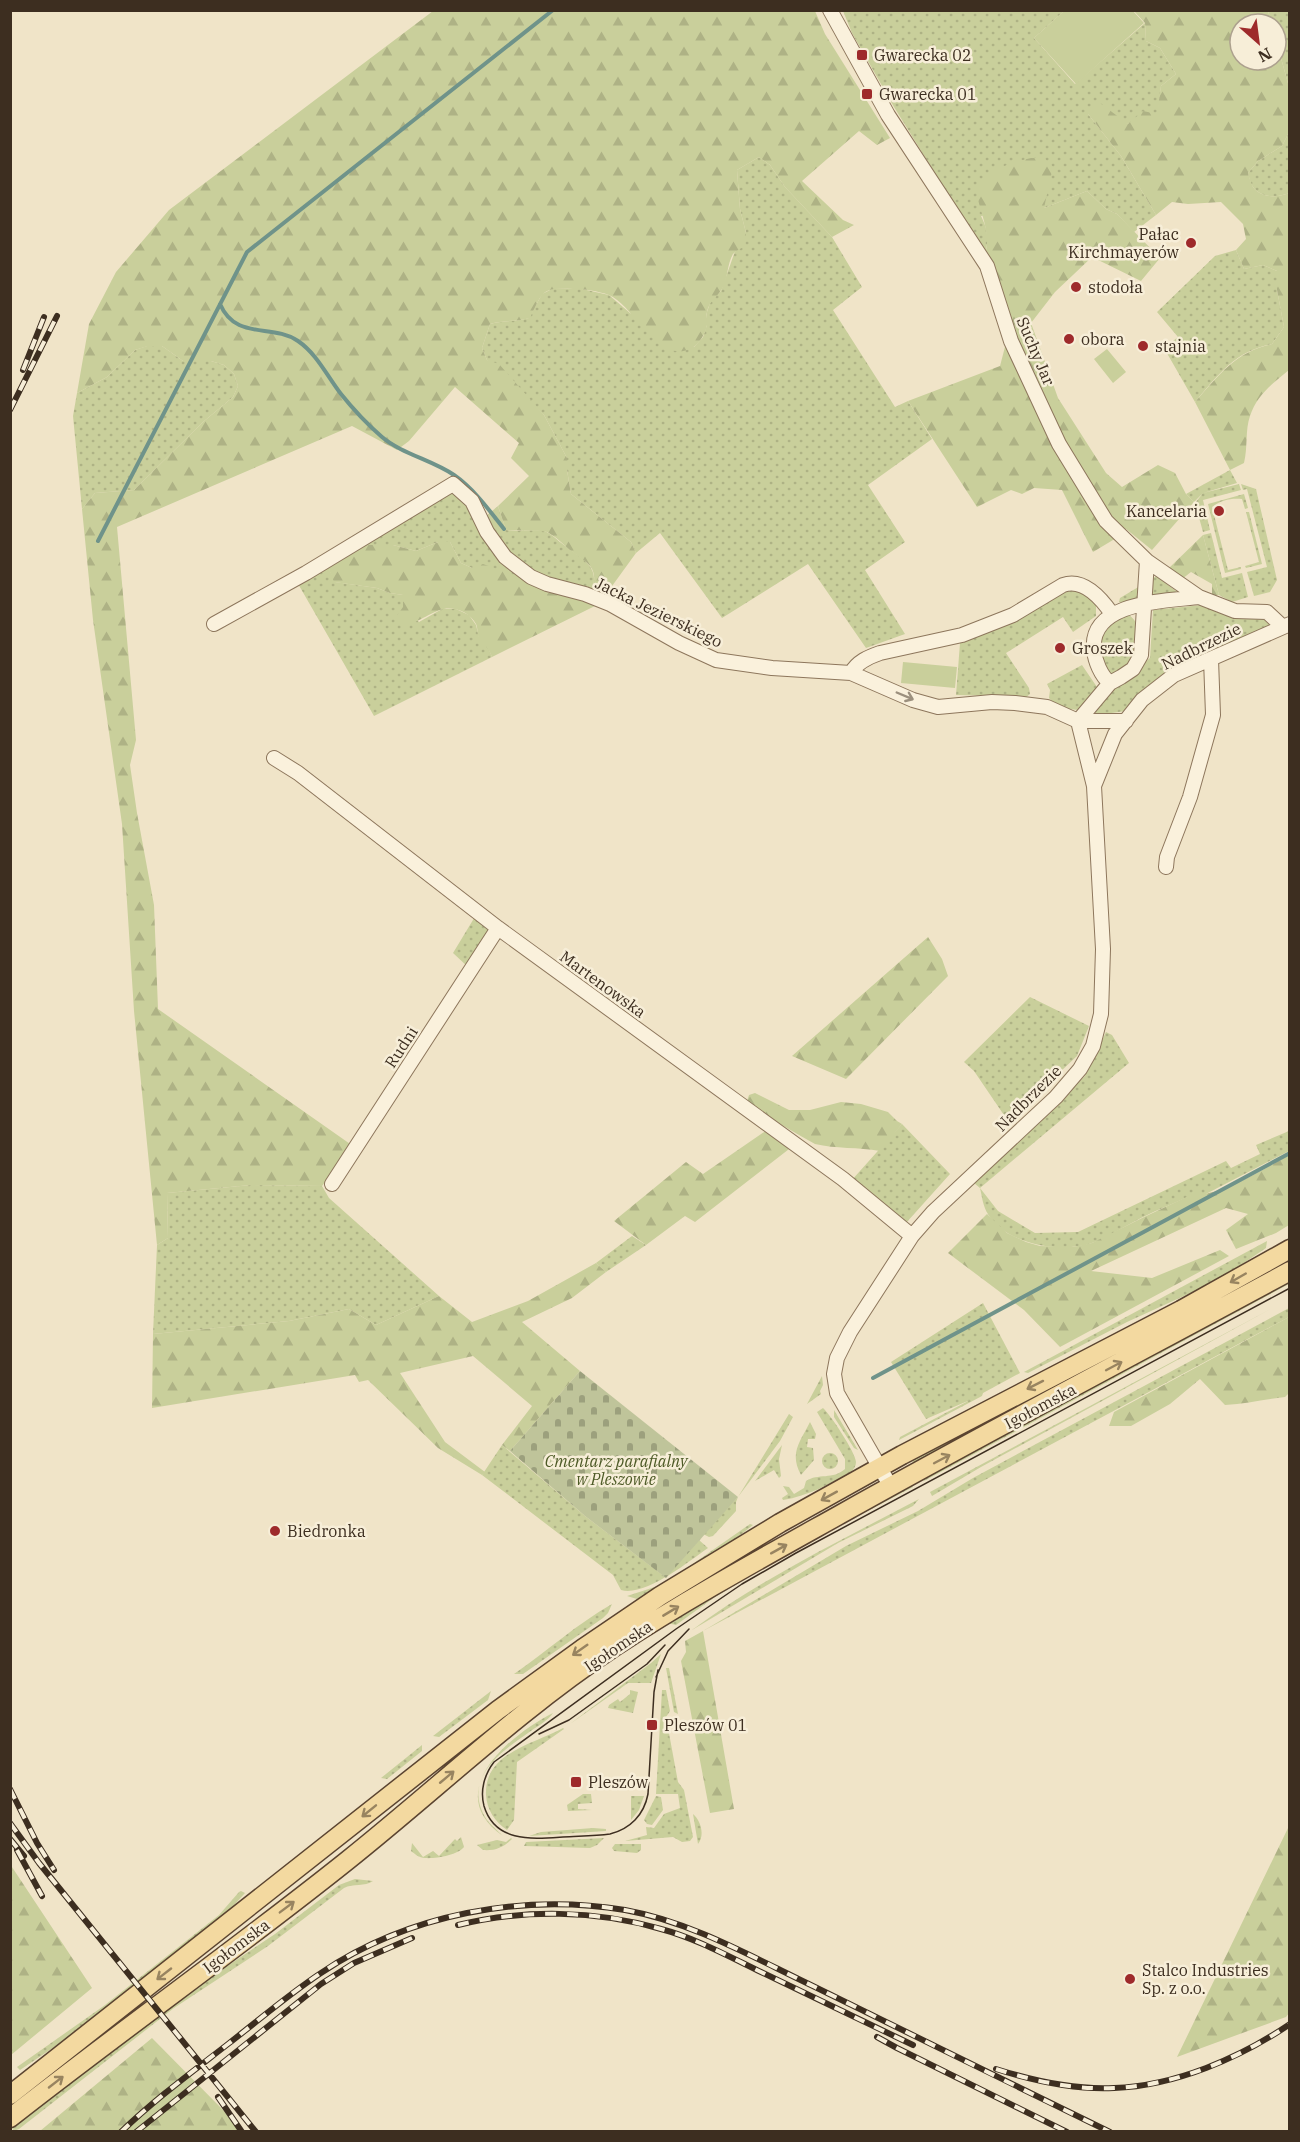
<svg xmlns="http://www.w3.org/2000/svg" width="1300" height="2142" font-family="'IBM Plex Serif',serif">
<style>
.grass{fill:url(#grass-dots)}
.forest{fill:url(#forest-firs)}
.cemetery{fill:url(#cemetery-stones)}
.garden{fill:#c9cf9b}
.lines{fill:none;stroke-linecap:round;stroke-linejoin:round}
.stream{stroke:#6f938a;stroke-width:4}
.minor-casing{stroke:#8d765c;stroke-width:16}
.major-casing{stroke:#5b4430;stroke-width:21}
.minor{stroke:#faf1dc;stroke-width:14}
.major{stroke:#f3d9a0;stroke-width:18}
.tram{stroke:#3d2e20;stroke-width:1.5}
.rail-casing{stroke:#3d2e20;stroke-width:6}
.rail{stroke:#f7eed8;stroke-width:4;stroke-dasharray:11;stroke-linecap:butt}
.oneway{stroke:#9c907e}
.oneway2{stroke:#988460}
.poi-dot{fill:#9e2a2b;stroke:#f7eed8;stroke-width:2}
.labels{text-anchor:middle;stroke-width:5;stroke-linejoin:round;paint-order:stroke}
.poi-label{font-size:16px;fill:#3d2e20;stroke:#f7eed8;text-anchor:start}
.street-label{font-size:16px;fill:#3d2e20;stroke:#f7eed8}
.park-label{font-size:16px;font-style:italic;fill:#4d5a26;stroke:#f7eed8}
</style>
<defs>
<pattern id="grass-dots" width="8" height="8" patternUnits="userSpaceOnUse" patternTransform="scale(1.5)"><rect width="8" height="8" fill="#c9cf9b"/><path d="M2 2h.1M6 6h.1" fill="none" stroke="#aeb285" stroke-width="1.8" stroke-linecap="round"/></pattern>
<pattern id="forest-firs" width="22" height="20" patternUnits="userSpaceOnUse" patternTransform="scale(1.5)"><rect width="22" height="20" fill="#c9cf9b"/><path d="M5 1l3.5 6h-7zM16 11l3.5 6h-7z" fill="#aeb285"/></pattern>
<pattern id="cemetery-stones" width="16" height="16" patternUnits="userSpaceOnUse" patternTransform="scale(1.5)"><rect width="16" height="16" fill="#bfc49a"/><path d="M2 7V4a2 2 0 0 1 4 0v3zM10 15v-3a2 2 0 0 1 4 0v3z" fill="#9ca07d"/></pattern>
</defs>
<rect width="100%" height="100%" fill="#f0e4c8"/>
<path class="grass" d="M 945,10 L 947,12 L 952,10 L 1064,11 L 1034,38 L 1075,84 L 1145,23 L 1146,41 L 1160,48 L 1176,74 L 1161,86 L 1158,114 L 1128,124 L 1088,114 L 1121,156 L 1156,215 L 1134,232 L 1117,214 L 1106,209 L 1087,191 L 1044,208 L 981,216 C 988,230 989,239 985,254 L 894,107 L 852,33 L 843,11 Z
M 1268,11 L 1289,11 L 1289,87 L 1276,40 L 1276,24 L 1272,24 Z
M 1289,132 L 1289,193 C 1278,198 1261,198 1253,187 C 1250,183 1249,177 1248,173 L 1258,161 L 1282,146 Z
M 759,157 L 770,165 L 785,187 L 832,237 L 862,287 L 833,310 L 895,407 L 908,401 L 932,439 L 868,485 L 905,542 L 865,570 L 905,634 L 866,648 L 808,564 L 722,618 L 660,533 L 636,553 L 631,542 L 571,494 L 567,470 L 567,458 L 544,415 L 487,360 L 482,348 L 490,324 C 503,320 516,322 529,318 L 542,294 L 554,288 L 582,289 L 609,295 L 630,313 L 694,347 L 703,337 L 707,325 L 707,312 L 711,300 L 721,291 L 734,254 L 746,233 L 740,209 L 737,170 Z
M 1236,250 L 1244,269 L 1263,265 L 1277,271 L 1277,290 L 1284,327 L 1272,344 C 1235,351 1218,375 1195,402 L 1164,348 L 1178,337 L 1157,312 L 1215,256 Z
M 147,346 L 162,346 L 183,361 L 211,361 L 224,365 L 234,374 L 238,386 L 233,397 L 203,422 L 134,490 L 95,493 L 82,509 L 73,416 L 77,393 L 107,377 L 135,350 Z
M 1230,470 L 1237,483 L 1203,493 L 1239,484 L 1241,490 L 1203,500 L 1210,530 L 1203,532 L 1195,503 L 1203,493 L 1194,502 L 1186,494 Z
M 1241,484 L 1256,489 L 1277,580 L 1270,592 L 1254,596 L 1247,572 L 1267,567 L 1247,489 L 1243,490 Z
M 451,487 L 467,504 L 530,581 L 472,568 L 461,563 L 450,542 L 438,542 L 416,551 L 393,545 L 359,545 Z
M 1244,494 L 1248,508 L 1245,509 L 1242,499 C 1231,498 1221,500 1212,507 L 1228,570 L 1241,567 L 1241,569 L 1225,573 L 1208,504 Z
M 498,506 L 506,530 C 519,532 532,529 544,531 C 551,533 558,541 564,545 C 581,559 602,566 591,592 L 529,572 L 507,555 L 485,517 Z
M 1246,512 L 1249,512 L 1262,564 L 1246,568 L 1245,566 L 1259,562 Z
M 1211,533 L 1222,578 L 1242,573 L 1248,597 L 1232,602 L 1219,595 L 1203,535 Z
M 327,564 L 335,582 L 377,588 L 390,593 L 403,595 L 403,607 L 419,622 L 442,609 L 456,609 L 469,615 L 476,625 L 479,637 L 488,647 L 492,657 L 374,716 L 297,582 Z
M 1156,576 L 1180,594 L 1150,598 L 1151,580 Z
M 1140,586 L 1139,600 L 1128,603 L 1119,602 L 1120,598 Z
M 1066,587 L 1080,588 L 1096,601 L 1096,616 L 1073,632 L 1063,617 L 1006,653 L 1029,688 L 1030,694 L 1024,699 L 1001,696 L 956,695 L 960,643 L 977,637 L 977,633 Z
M 1202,605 L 1268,618 L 1272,625 C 1228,645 1151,669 1126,711 L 1104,714 L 1096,713 L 1094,708 C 1110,689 1131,675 1150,658 L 1153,610 Z
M 1129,615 C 1147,629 1137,648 1131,665 L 1113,674 C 1086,658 1102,622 1129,615 Z
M 1082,665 L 1099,690 L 1078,710 C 1067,709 1056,708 1049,698 L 1050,690 L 1047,684 Z
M 476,915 L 491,926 L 468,967 L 453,953 Z
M 1030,997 L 1089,1026 L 1077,1056 L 1008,1121 L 974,1071 L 964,1062 Z
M 1106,1032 L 1112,1035 L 1129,1063 L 980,1188 L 998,1211 L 1035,1233 L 1078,1232 L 1226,1161 L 1231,1168 L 1260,1154 L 1256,1145 L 1289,1131 L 1289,1151 L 1202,1196 L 1195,1194 C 1177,1202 1159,1209 1141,1218 C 1125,1226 1109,1237 1092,1243 C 1061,1254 1005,1244 988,1214 C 983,1207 982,1196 980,1188 L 974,1183 L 1085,1076 Z
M 902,1124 L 950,1174 L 906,1223 L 851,1181 Z
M 251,1185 L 322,1186 L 329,1198 L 439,1296 L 376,1325 L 349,1309 L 289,1321 L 153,1334 L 157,1245 L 168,1238 L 167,1193 Z
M 632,1236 L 646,1245 L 606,1272 L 596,1263 Z
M 1267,1241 L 1266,1248 L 1229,1273 L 1197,1290 L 1127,1322 L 1028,1373 L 1024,1372 Z
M 1289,1258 L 1289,1263 L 915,1466 L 911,1458 Z
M 1289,1279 L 1289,1284 L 924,1481 L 923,1478 Z
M 1289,1299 L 981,1467 L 932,1496 L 930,1492 Z
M 983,1303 L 1020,1373 L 983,1393 L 982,1396 L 899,1440 L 900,1437 L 970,1400 L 926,1419 L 891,1362 Z
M 1289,1308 L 1289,1317 L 703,1631 L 846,1546 L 918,1511 L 973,1478 Z
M 822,1376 L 823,1385 L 820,1391 L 821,1394 L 807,1404 Z
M 823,1408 C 830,1414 856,1453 856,1462 C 856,1466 854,1468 852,1471 C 830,1484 808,1496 783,1500 L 782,1498 L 788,1494 L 783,1486 L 789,1487 L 794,1494 L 804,1488 L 806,1481 C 818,1473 833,1480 845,1469 L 845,1459 L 817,1412 Z
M 834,1410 L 858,1450 L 854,1448 L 834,1417 Z
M 789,1414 L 793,1417 L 780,1441 L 738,1497 L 736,1502 L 736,1511 L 713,1536 L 709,1537 L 703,1534 L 738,1497 Z
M 810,1422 L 816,1434 L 815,1439 L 808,1439 L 807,1447 L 813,1448 L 814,1460 L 801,1475 C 789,1453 800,1442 810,1422 Z
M 502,1445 L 585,1516 L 665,1577 L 699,1540 L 708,1548 C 688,1562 645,1597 621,1590 L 613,1575 L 482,1475 Z
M 782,1445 L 779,1459 L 781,1476 L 779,1478 L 774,1470 L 755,1481 Z
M822 1461a8 8 0 1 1 16 0a8 8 0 1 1-16 0Z
M 911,1484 L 913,1487 L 796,1549 L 715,1597 L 676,1625 L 667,1623 L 727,1587 Z
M 919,1499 L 913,1506 L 838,1543 L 692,1630 C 762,1578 842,1540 919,1499 Z
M 750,1524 L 753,1525 L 734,1540 L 658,1588 L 637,1599 L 627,1596 L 664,1584 Z
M 612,1604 L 608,1613 L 603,1618 L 523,1674 L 514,1674 C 547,1651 577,1624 612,1604 Z
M 661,1654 L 651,1683 L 628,1683 L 570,1724 L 651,1663 Z
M 666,1668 L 669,1668 L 678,1714 L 674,1712 Z
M 630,1690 L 638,1692 L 633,1713 L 608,1708 L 609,1705 L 618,1699 L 620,1702 L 630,1694 Z
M 662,1690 L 666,1690 L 670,1711 L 666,1717 L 678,1782 L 684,1790 L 693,1837 L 690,1841 L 682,1842 L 673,1837 L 625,1841 L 647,1835 L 646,1827 L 654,1828 L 664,1814 L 680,1808 L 678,1794 L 656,1794 Z
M 491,1691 L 488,1700 L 439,1737 L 433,1736 Z
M 553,1713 C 549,1720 536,1727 528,1733 C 499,1753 461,1780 487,1820 C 492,1826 499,1832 503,1836 C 440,1792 510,1735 553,1713 Z
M 563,1728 L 564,1729 L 517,1762 L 514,1820 L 507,1830 C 495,1822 487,1810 486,1795 C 484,1752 535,1744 563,1728 Z
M 422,1745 L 422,1751 L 387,1779 L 381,1778 Z
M 583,1794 L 591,1794 L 592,1803 L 578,1804 L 578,1809 L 592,1810 L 568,1811 L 567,1805 Z
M 631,1796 L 644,1796 L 639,1810 L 631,1820 Z
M 656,1796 L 661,1797 L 663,1810 L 652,1825 L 647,1824 L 644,1820 Z
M 693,1814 C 701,1821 705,1835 698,1844 Z
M 593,1828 L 606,1829 L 606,1831 L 529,1836 L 541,1832 Z
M 461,1837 L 464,1847 C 458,1855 435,1859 425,1858 C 419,1858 415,1854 411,1851 L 412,1843 L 423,1857 L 433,1851 L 439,1856 L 455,1839 L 457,1841 Z
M 511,1838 L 512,1839 C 504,1847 495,1851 483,1850 L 477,1845 L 497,1840 L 506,1842 Z
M 604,1838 L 597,1845 L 590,1848 L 524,1846 L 526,1842 Z
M 615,1844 L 641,1844 L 641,1850 L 637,1853 L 614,1851 L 612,1848 Z
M 355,1879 L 373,1881 C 365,1887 353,1883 344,1888 L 268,1946 L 174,2008 L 19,2129 L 14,2131 L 12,2128 L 87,2068 L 202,1983 L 275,1934 L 339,1885 Z
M 241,1891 L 245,1893 L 225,1915 L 84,2027 L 20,2070 L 17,2067 L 105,2005 L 219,1915 L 239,1892 Z"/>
<path class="forest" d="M 433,11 L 815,11 L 825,34 L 890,138 L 877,145 L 859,131 L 802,181 L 843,220 L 854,225 L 832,237 L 785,187 L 770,165 L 759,157 L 737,170 L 740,209 L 746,233 L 745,246 C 741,248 736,251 733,254 C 727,264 728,279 722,289 C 717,297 709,301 707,312 C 706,316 708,321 707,325 C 706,333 699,344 692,348 C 657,366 635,306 609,295 C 598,291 584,289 573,289 C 541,287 543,292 530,318 C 516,322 503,320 490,324 L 482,348 L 487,360 L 499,364 L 544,415 L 567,458 L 567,470 L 571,494 L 631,542 L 636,553 L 599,604 L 492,657 C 489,648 484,645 479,638 C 477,634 478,628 476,624 C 470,613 456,607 444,609 C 436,610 417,622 406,626 L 396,617 L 403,607 L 403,595 L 390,593 L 377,588 L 334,582 L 327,564 L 359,545 L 393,545 L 416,551 L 438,542 L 450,542 L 461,563 L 472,568 L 483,564 L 530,581 L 549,593 L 562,592 L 589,598 C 601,568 591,566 570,550 C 563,544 555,536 547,532 C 542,530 515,531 506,530 L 498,506 L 529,476 L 511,458 L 519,443 L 455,387 L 409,441 L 397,450 L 352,426 L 117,527 L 136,740 L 130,765 L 137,813 L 154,905 L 158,1009 L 353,1146 L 322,1186 L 251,1185 L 167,1193 L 168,1238 L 157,1245 L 134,1011 L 122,824 L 93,620 L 82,509 L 95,493 L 134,490 L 203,422 L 233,397 L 238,386 L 234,374 L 224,365 L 211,361 L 183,361 L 162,346 L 148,346 L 135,350 L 107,377 L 77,393 L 89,324 L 116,272 L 169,210 Z
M 1134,11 L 1268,11 L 1272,24 L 1240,24 L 1240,60 L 1276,60 L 1276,40 L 1289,87 L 1289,132 L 1282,146 L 1258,161 L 1248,173 C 1249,177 1251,183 1253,187 C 1261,198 1278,198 1289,193 L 1289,370 C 1273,383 1257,395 1250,416 C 1245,430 1248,447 1244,463 L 1230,470 L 1195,402 C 1219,375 1235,352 1272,344 L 1284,327 L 1277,290 L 1277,271 L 1263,265 L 1244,269 L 1236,250 L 1246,239 L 1243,224 L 1221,202 L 1188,204 L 1172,202 L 1156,215 L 1121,156 L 1088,114 L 1100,103 L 1128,124 L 1143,111 L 1157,114 L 1161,86 L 1176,74 L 1160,48 L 1146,41 L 1145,23 Z
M 1031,158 L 1044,158 L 1053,167 L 1044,208 L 1087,191 L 1106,209 L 1117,214 L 1160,258 L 1141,281 L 1092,257 L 1055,292 L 1031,323 L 1058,398 L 1106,473 L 1122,487 L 1158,465 L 1175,473 L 1186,494 L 1194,502 L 1152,550 L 1126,529 L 1113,540 L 1093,552 L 1062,490 L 1034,488 L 1022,494 L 1011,490 L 977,507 L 908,401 L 1000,366 L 1006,343 L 985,254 C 992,232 979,212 976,189 C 994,168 1005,164 1031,158 Z
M 1203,535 L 1219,595 L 1212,596 L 1212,584 L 1191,572 L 1182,579 L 1168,569 Z
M 928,937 L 942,959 L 948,976 L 846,1079 L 792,1056 Z
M 755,1093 L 789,1110 L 810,1110 L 841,1102 L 861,1104 L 888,1112 L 897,1121 L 902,1124 L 880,1151 C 858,1147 836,1149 815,1144 C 792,1131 768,1118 747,1101 L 749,1095 Z
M 767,1130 L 793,1146 L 695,1222 L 685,1216 L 646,1245 L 614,1221 L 686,1162 L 703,1174 Z
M 1289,1155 L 1289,1225 L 1276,1233 L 1236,1249 L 1226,1230 L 1248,1214 L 1226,1208 L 1091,1271 L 1152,1278 L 1220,1250 L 1229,1256 L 1060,1347 L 1024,1310 L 948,1253 L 987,1214 L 1007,1233 L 1026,1242 L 1040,1246 L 1073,1247 L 1092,1243 L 1142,1218 L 1195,1193 C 1214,1200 1271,1165 1289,1155 Z
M 596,1263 L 606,1272 L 572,1298 L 522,1322 L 580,1371 L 510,1451 L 502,1445 L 532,1406 L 473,1356 L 400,1373 L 445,1442 L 485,1472 L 482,1475 L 438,1448 L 368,1380 L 359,1382 L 355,1375 L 152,1408 L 153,1334 L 289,1321 L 349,1309 L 376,1325 L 439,1296 L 472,1322 L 528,1301 Z
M 1289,1317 L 1290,1392 L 1285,1397 C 1265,1399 1246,1404 1225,1405 L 1200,1379 L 1170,1404 L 1131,1426 L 1109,1426 L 1114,1412 Z
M 703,1631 L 734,1809 L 710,1813 L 681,1661 L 686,1652 L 685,1641 Z
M 1289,1826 L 1289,2013 L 1286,2017 L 1177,2057 Z
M 10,1864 L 92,1988 L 11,2055 L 10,2055 Z
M 152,2038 L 224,2111 L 239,2131 L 40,2131 Z"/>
<path class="cemetery" d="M 580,1371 L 738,1497 L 666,1578 L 585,1516 L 510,1451 Z"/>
<path class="garden" d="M 1065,10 L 1133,11 L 1144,23 L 1076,84 L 1034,38 Z
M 1107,349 L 1126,372 L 1113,383 L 1094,359 Z
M 903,662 L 957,667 L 955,688 L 901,683 Z"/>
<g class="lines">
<path class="stream" d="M 220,304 C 236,341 272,323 298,341 C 317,354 327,376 341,394 C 353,409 367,424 382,437 C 402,454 432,460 454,475 C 474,489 489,510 504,529
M 98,541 L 247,252 L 553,10
M 873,1378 L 1290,1153"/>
<defs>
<path id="minor" d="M 830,10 L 888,115 L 987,266 L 1011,341 L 1059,444 L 1106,521 L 1147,561 L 1199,597 L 1235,611 L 1267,612 L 1282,626
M 214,624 L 306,573 L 453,484 L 472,501 L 487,532 L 505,557 L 531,577 L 547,584 L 585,594 L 610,604 L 679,643 L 716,660 L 772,668 L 851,673 L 913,700 L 938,707 L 992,702 L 1015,703 L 1047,707 L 1078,721 L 1126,721
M 851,673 C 857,662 868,657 880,653 L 962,635 L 1013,615 L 1063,585 C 1083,578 1101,598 1112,614
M 1110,683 L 1121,677 L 1133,669 L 1141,655 L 1147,561
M 274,758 L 298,773 L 498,928 L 843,1179 L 912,1236
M 1094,786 L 1078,721 L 1110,683 C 1101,676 1095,661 1094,650 C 1089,601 1166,601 1199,597
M 1166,867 L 1167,857 L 1190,797 L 1213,715 L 1211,659
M 332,1184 L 498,928
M 891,1487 L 837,1393 L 834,1374 L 837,1358 L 850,1332 L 912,1236 L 933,1212 L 1056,1097 L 1080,1069 L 1093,1046 L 1101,1014 L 1103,949 L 1094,786 L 1115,734 L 1142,700 L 1174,675 L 1290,624"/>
<path id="major" d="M 10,2095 L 498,1710 L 582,1649 L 660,1596 L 780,1523 L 902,1455 L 1181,1310 L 1290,1249
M 10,2118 C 122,2030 238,1948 348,1860 C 437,1789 519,1710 614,1647 C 687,1599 764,1557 841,1514 C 989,1431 1140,1352 1290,1271"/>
</defs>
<use href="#minor" class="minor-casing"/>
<use href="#major" class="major-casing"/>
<use href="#minor" class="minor"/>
<use href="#major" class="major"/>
<path class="tram" d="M 658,1670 L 654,1692 L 648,1794 C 644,1815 630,1829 610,1834 C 594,1836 579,1836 563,1837 C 533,1839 495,1843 484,1806 C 480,1791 484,1775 494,1762 L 676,1629 L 742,1584 L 796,1553 L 1290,1288
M 656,1677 L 668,1651 L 689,1629
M 539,1734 L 569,1720 L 647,1664 L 665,1645"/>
<defs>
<path id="rail" d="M 23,370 L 44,317
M 10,410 L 57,316
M 10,1789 L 37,1843 L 54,1870
M 10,1823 L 39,1863 L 256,2132
M 10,1839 L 24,1856
M 17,1850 L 42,1896
M 458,1925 C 523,1909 596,1910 661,1929 C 695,1938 728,1956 761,1972 C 812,1996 862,2021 913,2045
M 877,2037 L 897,2048 L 1067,2132
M 996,2069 C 1034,2081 1074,2090 1114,2088 C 1175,2086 1240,2058 1290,2024
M 218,2097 L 242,2132
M 121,2132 C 154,2100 192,2072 228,2044 C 259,2020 289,1994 321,1973 C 408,1914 522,1893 625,1910 C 692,1922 754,1958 815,1987 C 913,2035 1011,2084 1110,2132
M 136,2132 L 321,1984 L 354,1963 L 412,1938"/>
</defs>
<use href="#rail" class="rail-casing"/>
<use href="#rail" class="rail"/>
</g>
<defs><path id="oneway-shaft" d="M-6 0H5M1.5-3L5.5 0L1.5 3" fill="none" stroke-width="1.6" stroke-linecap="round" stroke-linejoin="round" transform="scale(1.5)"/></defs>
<use class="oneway" href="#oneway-shaft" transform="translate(905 696) rotate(23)"/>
<g class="oneway2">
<use href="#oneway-shaft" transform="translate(1238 1278) rotate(150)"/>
<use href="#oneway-shaft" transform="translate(1114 1366) rotate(-28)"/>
<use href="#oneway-shaft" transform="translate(1035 1385) rotate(153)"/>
<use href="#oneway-shaft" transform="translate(942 1459) rotate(-28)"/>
<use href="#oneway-shaft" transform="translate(829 1496) rotate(151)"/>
<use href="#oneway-shaft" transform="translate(779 1549) rotate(-29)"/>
<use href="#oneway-shaft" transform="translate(671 1611) rotate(-31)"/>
<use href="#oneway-shaft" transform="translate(580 1650) rotate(145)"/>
<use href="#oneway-shaft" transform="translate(447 1777) rotate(-40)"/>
<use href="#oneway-shaft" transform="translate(369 1811) rotate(141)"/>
<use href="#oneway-shaft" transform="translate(287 1907) rotate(-37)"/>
<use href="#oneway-shaft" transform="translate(164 1974) rotate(142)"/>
<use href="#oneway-shaft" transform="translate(56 2082) rotate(-38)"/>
</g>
<g class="poi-dot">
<rect x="856" y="49" width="12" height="12" rx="3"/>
<rect x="861" y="88" width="12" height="12" rx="3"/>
<circle cx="1191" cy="243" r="6"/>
<circle cx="1076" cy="287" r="6"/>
<circle cx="1069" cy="339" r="6"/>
<circle cx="1143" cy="346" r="6"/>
<circle cx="1219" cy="511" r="6"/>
<circle cx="1060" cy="648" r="6"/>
<circle cx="275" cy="1531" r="6"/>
<rect x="646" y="1719" width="12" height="12" rx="3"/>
<rect x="570" y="1776" width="12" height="12" rx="3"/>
<circle cx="1130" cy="1979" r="6"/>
</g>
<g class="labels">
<g class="poi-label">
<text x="874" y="61">Gwarecka 02</text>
<text x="879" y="100">Gwarecka 01</text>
<text x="1179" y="240" text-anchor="end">Pałac<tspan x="1179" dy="18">Kirchmayerów</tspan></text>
<text x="1088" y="293">stodoła</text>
<text x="1081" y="345">obora</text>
<text x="1155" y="352">stajnia</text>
<text x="1207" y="517" text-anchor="end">Kancelaria</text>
<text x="1072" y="654">Groszek</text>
<text x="287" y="1537">Biedronka</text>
<text x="664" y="1731">Pleszów 01</text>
<text x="588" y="1788">Pleszów</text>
<text x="1142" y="1976">Stalco Industries<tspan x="1142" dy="18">Sp. z o.o.</tspan></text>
</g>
<g class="street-label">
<text transform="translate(1036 351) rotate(67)" y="6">Suchy Jar</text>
<text transform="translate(659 612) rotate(26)" y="6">Jacka Jezierskiego</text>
<text transform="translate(1201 646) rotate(-26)" y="6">Nadbrzezie</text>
<text transform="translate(603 984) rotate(36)" y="6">Martenowska</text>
<text transform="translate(401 1047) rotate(-57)" y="6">Rudni</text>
<text transform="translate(1028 1098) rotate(-45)" y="6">Nadbrzezie</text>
<text transform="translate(1040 1406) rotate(-28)" y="6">Igołomska</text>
<text transform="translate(618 1646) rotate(-34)" y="6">Igołomska</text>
<text transform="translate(236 1946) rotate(-37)" y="6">Igołomska</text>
</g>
<g class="park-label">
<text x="616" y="1467">Cmentarz parafialny<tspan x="616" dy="18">w Pleszowie</tspan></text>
</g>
</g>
<rect width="1300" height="2142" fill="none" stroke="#3d2e20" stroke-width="24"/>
<g transform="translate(1258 42) rotate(152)"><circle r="28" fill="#f7eed8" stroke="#ada18e" stroke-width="1.5"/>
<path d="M0-4.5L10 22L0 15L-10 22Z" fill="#9e2a2b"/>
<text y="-9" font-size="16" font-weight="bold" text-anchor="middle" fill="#3d2e20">N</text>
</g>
</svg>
